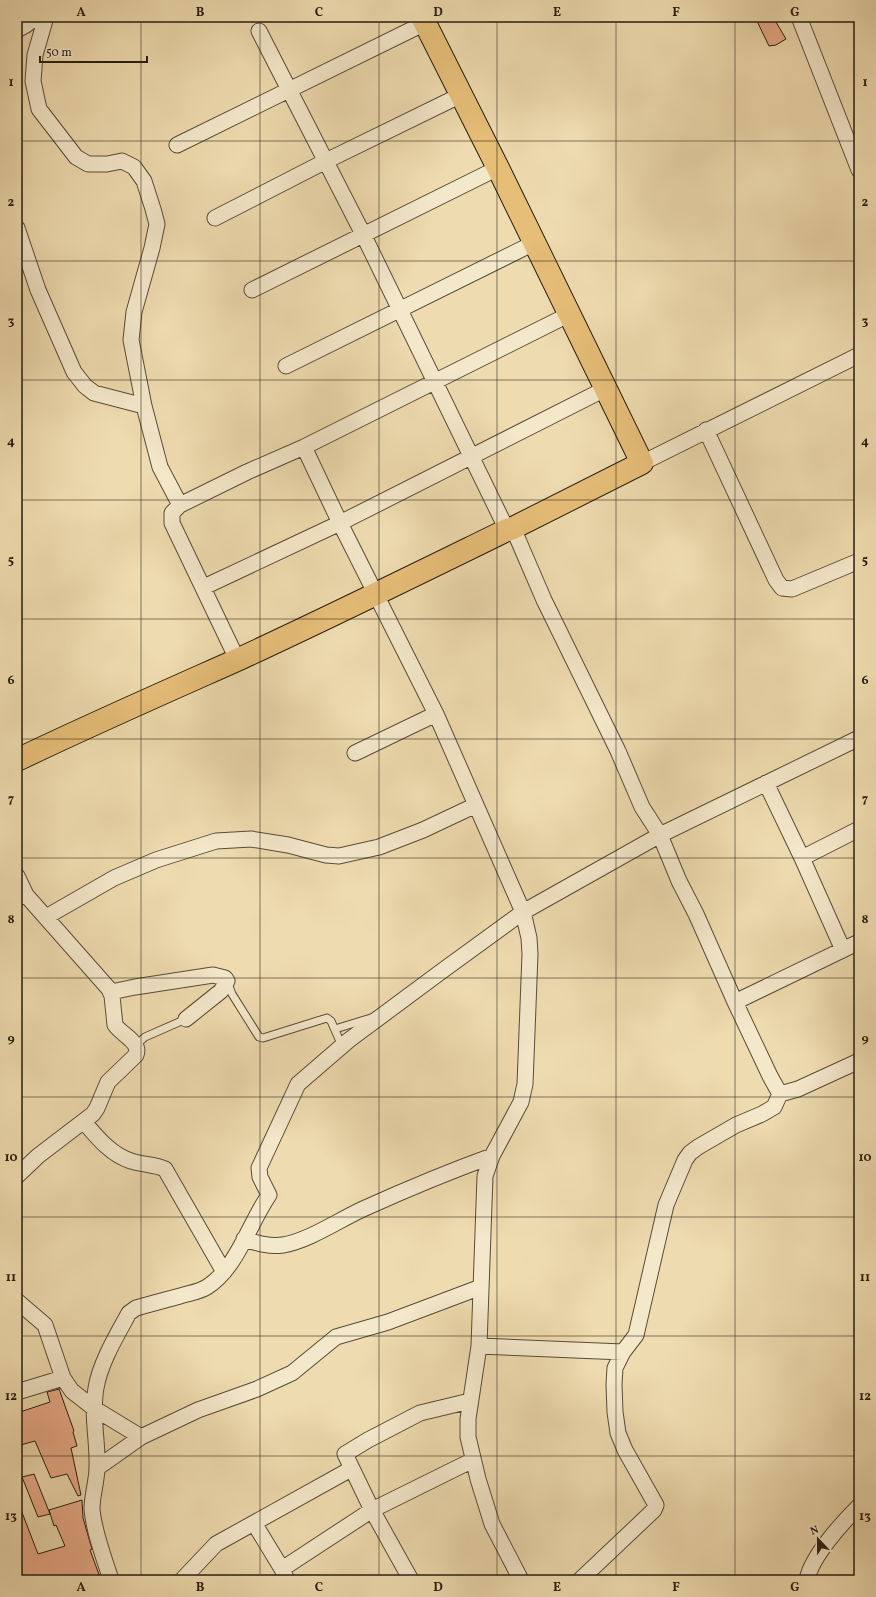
<svg xmlns="http://www.w3.org/2000/svg" width="876" height="1597" font-family="Vollkorn,serif">
<style>
.building{fill:#e8ab89;stroke:#271d0f}
.lines{fill:none;stroke-linecap:round;stroke-linejoin:round}
.service-casing{stroke:#594c37;stroke-width:9}
.minor-casing{stroke:#594c37;stroke-width:17}
.primary-casing{stroke:#271d0f;stroke-width:24}
.service{stroke:#f4e8cb;stroke-width:7}
.minor{stroke:#f4e8cb;stroke-width:15}
.primary{stroke:#e7be78;stroke-width:22}
.grid{fill:none;stroke:#271d0f;stroke-width:1;stroke-opacity:0.55}
.neatline{fill:none;stroke:#271d0f;stroke-width:1.5}
.grid-label{font-size:13px;text-anchor:middle;font-weight:bold;fill:#271d0f}
</style>
<rect width="100%" height="100%" fill="#eedbaf"/>
<filter id="stains"><feTurbulence type="fractalNoise" baseFrequency=".005" numOctaves="4"/><feColorMatrix values="0 0 0 0 .2 0 0 0 0 .09 0 0 0 0 .02 0 0 0 .5 -.17"/></filter>
<radialGradient id="worn" r=".72"><stop offset=".6" stop-color="#630" stop-opacity="0"/><stop offset="1" stop-color="#630" stop-opacity=".3"/></radialGradient>
<path class="building" d="M 755,17 L 773,17 L 786,39 L 776,45 L 769,46 Z
M 59,1389 L 74,1431 L 73,1432 L 77,1446 L 71,1448 L 81,1495 L 78,1496 L 67,1474 L 51,1478 L 35,1441 L 17,1446 L 17,1413 L 50,1402 L 47,1392 Z
M 34,1474 L 50,1514 L 38,1517 L 22,1477 Z
M 82,1500 L 83,1518 L 92,1549 L 90,1550 L 101,1580 L 67,1580 L 66,1576 L 56,1580 L 17,1580 L 17,1502 L 18,1502 L 38,1554 L 65,1546 L 56,1525 L 54,1526 L 49,1510 Z"/>
<g class="lines">
<defs>
<path id="service" d="M 227,981 L 232,994 L 259,1037 L 263,1038 L 327,1018 L 331,1021 L 342,1046
M 335,1029 L 371,1018
M 136,1045 L 145,1037 L 186,1019"/>
<path id="minor" d="M 46,17 L 35,55 L 33,81 L 39,109 L 76,157 L 88,164 L 107,164 L 122,161 L 134,167 L 144,181 L 153,209 L 157,224 L 152,248 L 134,312 L 131,340 L 144,406 L 160,467 L 180,505
M 799,17 L 859,170
M 17,30 L 26,25 L 36,17
M 259,31 L 363,234 L 507,530
M 177,145 L 425,23
M 215,218 L 326,161 L 461,95
M 17,228 L 38,290 L 74,372 L 85,386 L 94,393 L 144,406
M 252,290 L 498,168
M 286,366 L 534,243
M 706,430 L 776,580 L 782,588 L 792,589 L 859,561
M 304,447 L 340,523 L 436,714 L 523,912 L 529,938 L 530,954 L 525,1084 L 521,1102 L 492,1156 L 485,1176 L 479,1346 L 468,1419 L 468,1437 L 478,1479 L 492,1524 L 521,1580
M 642,463 L 859,355
M 513,528 L 544,600 L 618,751 L 642,807 L 660,835 L 679,881 L 696,914 L 735,1002 L 770,1076 L 780,1094 L 798,1089 L 859,1061
M 204,587 L 340,523 L 605,389
M 237,659 L 172,523 L 172,513 L 180,505 L 247,472 L 304,447 L 570,314
M 355,753 L 436,714
M 766,783 L 802,858 L 843,950
M 802,858 L 859,829
M 17,876 L 26,895 L 17,898
M 46,917 L 114,878 L 156,860 L 216,841 L 251,839 L 288,845 L 326,855 L 339,856 L 379,847 L 423,830 L 476,805
M 111,992 L 135,987 L 213,975 L 225,978 L 227,981 L 221,991 L 186,1019
M 735,1002 L 859,942
M 84,1122 C 97,1137 111,1155 131,1161 C 143,1165 154,1164 165,1169 L 224,1272
M 17,1176 L 38,1156 L 93,1114 L 97,1108 L 108,1082 L 136,1055 C 141,1042 122,1035 115,1025 L 112,996 L 109,989 L 26,895
M 244,1239 C 257,1243 269,1247 283,1245 C 308,1241 339,1220 363,1209 C 405,1190 448,1172 492,1156
M 17,1301 L 45,1325 L 63,1378 L 72,1391 L 95,1409 L 141,1437
M 479,1346 L 623,1352
M 17,1392 L 63,1378
M 97,1468 L 141,1437 L 198,1410 L 257,1389 L 292,1373 L 336,1337 L 388,1322 L 481,1287
M 254,1523 L 282,1569 L 287,1580
M 282,1569 L 372,1510 L 473,1460
M 111,1580 C 104,1557 94,1533 92,1509 C 92,1495 97,1481 97,1467 C 98,1441 91,1414 96,1388 C 100,1363 117,1335 129,1313 L 136,1308 C 150,1304 165,1300 180,1296 C 189,1293 199,1292 207,1287 C 237,1268 249,1224 269,1195 L 260,1177 L 259,1168 L 298,1084 L 349,1040 L 442,971 L 523,912 L 660,835 L 859,738
M 182,1580 L 216,1544 L 351,1469
M 411,1580 L 372,1510 L 345,1454 L 368,1440 L 420,1413 L 470,1401
M 580,1580 L 654,1510 L 656,1505 L 625,1450 L 618,1433 L 615,1412 L 614,1384 L 615,1368 L 623,1352 L 636,1335 L 666,1205 L 685,1160 L 690,1153 L 698,1147 L 736,1125 L 762,1114 L 774,1107 L 780,1094
M 807,1580 C 811,1557 842,1523 859,1506"/>
<path id="primary" d="M 17,760 C 90,725 163,693 237,660 C 328,618 417,574 507,530 L 513,528 L 642,463 L 498,168 L 422,17"/>
</defs>
<use href="#service" class="service-casing"/>
<use href="#minor" class="minor-casing"/>
<use href="#primary" class="primary-casing"/>
<use href="#service" class="service"/>
<use href="#minor" class="minor"/>
<use href="#primary" class="primary"/>
</g>
<path class="grid" d="M 141,17 L 141,1580M 260,17 L 260,1580M 379,17 L 379,1580M 497,17 L 497,1580M 616,17 L 616,1580M 735,17 L 735,1580M 17,141 L 859,141M 17,261 L 859,261M 17,380 L 859,380M 17,500 L 859,500M 17,619 L 859,619M 17,739 L 859,739M 17,858 L 859,858M 17,978 L 859,978M 17,1097 L 859,1097M 17,1217 L 859,1217M 17,1336 L 859,1336M 17,1456 L 859,1456"/>
<rect width="876" height="1597" fill="none" stroke="#eedbaf" stroke-width="44"/>
<g transform="translate(818 1539) rotate(338)" stroke="#f4e8cb" stroke-width="3" paint-order="stroke">
<path d="M0-3L7 15L0 10L-7 15Z" fill="#271d0f"/>
<text y="-6" font-size="11" font-weight="bold" text-anchor="middle" fill="#271d0f">N</text>
</g>
<path d="M40 56v6h107v-6" fill="none" stroke="#271d0f" stroke-width="2"/>
<text x="46" y="56" font-size="12" fill="#271d0f" stroke="#f4e8cb" stroke-width="3" paint-order="stroke">50 m</text>
<rect x="22" y="22" width="832" height="1553" class="neatline"/>
<g class="grid-label">
<text x="81" y="16">A</text>
<text x="200" y="16">B</text>
<text x="319" y="16">C</text>
<text x="438" y="16">D</text>
<text x="557" y="16">E</text>
<text x="676" y="16">F</text>
<text x="795" y="16">G</text>
<text x="11" y="86">1</text>
<text x="865" y="86">1</text>
<text x="11" y="206">2</text>
<text x="865" y="206">2</text>
<text x="11" y="325">3</text>
<text x="865" y="325">3</text>
<text x="11" y="445">4</text>
<text x="865" y="445">4</text>
<text x="11" y="564">5</text>
<text x="865" y="564">5</text>
<text x="11" y="684">6</text>
<text x="865" y="684">6</text>
<text x="11" y="803">7</text>
<text x="865" y="803">7</text>
<text x="11" y="923">8</text>
<text x="865" y="923">8</text>
<text x="11" y="1042">9</text>
<text x="865" y="1042">9</text>
<text x="11" y="1161">10</text>
<text x="865" y="1161">10</text>
<text x="11" y="1281">11</text>
<text x="865" y="1281">11</text>
<text x="11" y="1400">12</text>
<text x="865" y="1400">12</text>
<text x="11" y="1520">13</text>
<text x="865" y="1520">13</text>
<text x="81" y="1591">A</text>
<text x="200" y="1591">B</text>
<text x="319" y="1591">C</text>
<text x="438" y="1591">D</text>
<text x="557" y="1591">E</text>
<text x="676" y="1591">F</text>
<text x="795" y="1591">G</text>
</g>
<rect width="100%" height="100%" filter="url(#stains)"/>
<rect width="100%" height="100%" fill="url(#worn)"/>
</svg>
